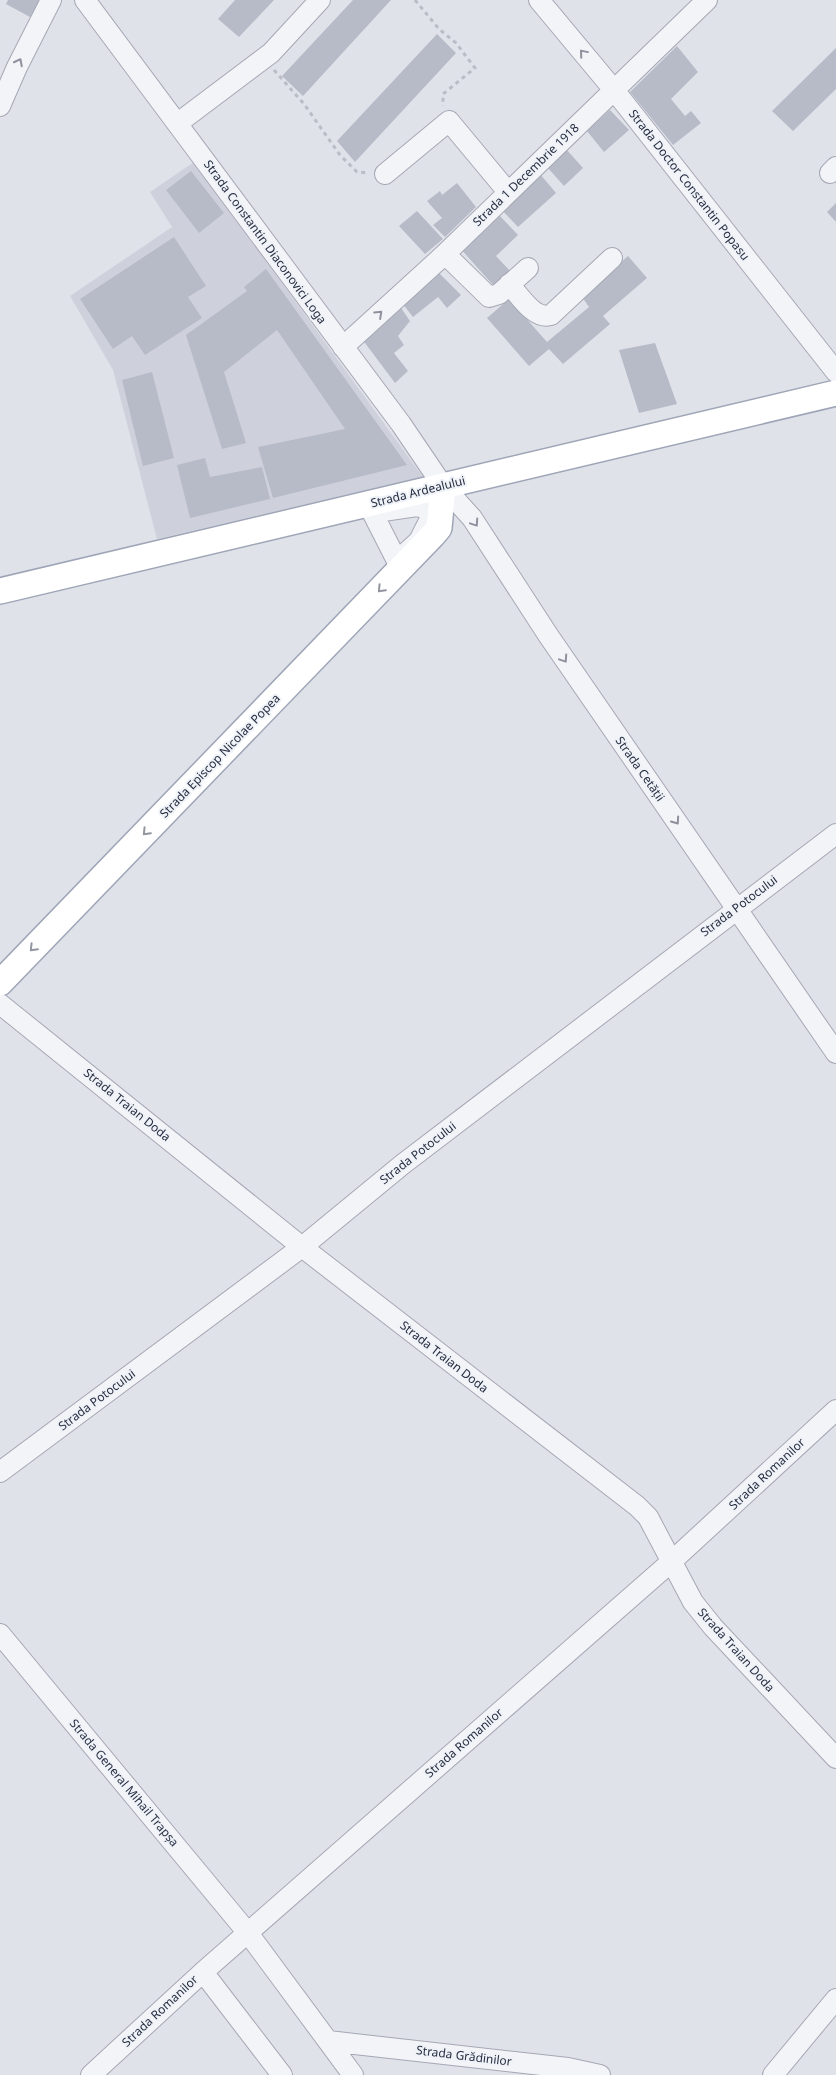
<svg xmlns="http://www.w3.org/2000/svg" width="836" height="2075" font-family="'Noto Sans',sans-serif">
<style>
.built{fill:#ced1dc}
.building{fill:#b7bbc7}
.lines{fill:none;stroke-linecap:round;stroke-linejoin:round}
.minor-casing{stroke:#a5a8b4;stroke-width:22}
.major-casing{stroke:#9ea5b6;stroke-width:28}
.path{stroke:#babdc5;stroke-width:3;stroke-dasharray:4 4;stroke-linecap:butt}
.minor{stroke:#f3f4f8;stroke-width:20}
.major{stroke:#fff;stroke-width:25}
.oneway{stroke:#8d919d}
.oneway2{stroke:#9396a0}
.labels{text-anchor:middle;stroke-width:4;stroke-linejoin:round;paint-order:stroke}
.street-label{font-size:12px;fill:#272e42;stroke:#eff2f7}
</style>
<rect width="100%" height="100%" fill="#e0e2ea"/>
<path class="built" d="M 194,162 L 423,477 L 157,539 L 113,370 L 70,296 L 172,227 L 150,192 Z"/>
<path class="building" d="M 8,0 L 40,0 L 30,17 L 6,4 Z
M 235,0 L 274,0 L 239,37 L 218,19 Z
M 353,0 L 391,0 L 303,96 L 282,76 Z
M 437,34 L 456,53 L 355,162 L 337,141 Z
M 677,46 L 698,72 L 671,99 L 685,116 L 691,111 L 701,123 L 673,145 L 630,92 Z
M 836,48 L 836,89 L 793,131 L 772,111 Z
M 610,110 L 629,130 L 604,152 L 587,131 Z
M 566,149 L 583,168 L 564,186 L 547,167 Z
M 191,171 L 224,213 L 199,233 L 166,190 Z
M 540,174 L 556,193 L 518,227 L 502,210 Z
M 457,183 L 476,207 L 445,237 L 433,225 L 442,218 L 427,201 L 440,191 L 442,195 Z
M 836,203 L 836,222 L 827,212 Z
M 417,211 L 443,239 L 425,254 L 399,226 Z
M 497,213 L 518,235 L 496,256 L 510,271 L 493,285 L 459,247 Z
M 174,237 L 206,286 L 188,297 L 202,318 L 145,355 L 132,336 L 113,349 L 80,299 Z
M 628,256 L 647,278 L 603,316 L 610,324 L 563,364 L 549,349 L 529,366 L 487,318 L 509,299 L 547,342 L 589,307 L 582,297 Z
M 266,269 L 407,465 L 273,498 L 258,447 L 345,429 L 277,330 L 224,372 L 246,443 L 222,449 L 186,335 L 247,291 L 244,287 Z
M 437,271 L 461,295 L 447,308 L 438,297 L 413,317 L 402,303 Z
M 399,305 L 410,321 L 398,336 L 404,345 L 394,353 L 408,371 L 395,383 L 362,339 Z
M 655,343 L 677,404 L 639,413 L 619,350 Z
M 152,372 L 174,458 L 143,466 L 122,380 Z
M 205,458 L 210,477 L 262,467 L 270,499 L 190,518 L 177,465 Z"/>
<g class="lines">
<defs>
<path id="minor" d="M 85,0 L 401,424 L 443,486 L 472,518 L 548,635 L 836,1053
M 539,0 L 614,90 L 836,372
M 0,106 L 17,67 L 51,0
M 178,123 L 271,53 L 320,0
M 830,173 L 836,167
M 385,174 L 449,121 L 508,192
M 445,254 L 489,297 L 499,294 L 528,268
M 509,284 C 520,296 534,320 551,315 L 612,258
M 343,347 L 445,254 L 707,0
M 368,504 L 397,561 L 419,541 L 431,517 L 427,509 L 417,506 L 383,511
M 0,1004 L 302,1247 L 637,1506 L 648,1517 L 693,1602 L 713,1627 L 836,1758
M 0,1472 L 302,1247 L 403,1164 L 836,834
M 0,1634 L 248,1933 L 353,2075
M 203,1972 L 282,2075
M 328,2041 L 568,2068 L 600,2075
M 91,2075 L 203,1972 L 671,1562 L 836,1410
M 773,2075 L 836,1999"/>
<path id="major" d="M 0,591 L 836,393
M 0,983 L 433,535 L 439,528 L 443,486"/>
</defs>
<use href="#minor" class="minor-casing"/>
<use href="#major" class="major-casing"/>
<path class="path" d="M 415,0 L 439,29 L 456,43 L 475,68 L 443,94 L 443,106
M 274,70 L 304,104 L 340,155 L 357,172 L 369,173"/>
<use href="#minor" class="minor"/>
<use href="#major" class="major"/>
</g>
<defs><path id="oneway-chevron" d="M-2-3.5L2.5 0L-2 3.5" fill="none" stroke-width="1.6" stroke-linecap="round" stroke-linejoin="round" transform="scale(1.25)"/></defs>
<g class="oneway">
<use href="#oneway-chevron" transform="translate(583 53) rotate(-130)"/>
<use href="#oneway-chevron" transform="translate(19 62) rotate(-63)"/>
<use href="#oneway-chevron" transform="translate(379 314) rotate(-43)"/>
<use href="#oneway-chevron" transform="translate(475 523) rotate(56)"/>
<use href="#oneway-chevron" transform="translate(564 659) rotate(56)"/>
<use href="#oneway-chevron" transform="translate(676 821) rotate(55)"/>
</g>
<g class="oneway2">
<use href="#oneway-chevron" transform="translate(381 589) rotate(134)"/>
<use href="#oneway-chevron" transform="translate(146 832) rotate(134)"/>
<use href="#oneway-chevron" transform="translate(33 948) rotate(134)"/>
</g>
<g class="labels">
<g class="street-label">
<text transform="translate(526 175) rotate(-44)" y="4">Strada 1 Decembrie 1918</text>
<text transform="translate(689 185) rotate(52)" y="4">Strada Doctor Constantin Popasu</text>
<text transform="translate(265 242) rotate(54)" y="4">Strada Constantin Diaconovici Loga</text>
<text transform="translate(418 492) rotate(-14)" y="4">Strada Ardealului</text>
<text transform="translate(220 756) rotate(-46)" y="4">Strada Episcop Nicolae Popea</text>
<text transform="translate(640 769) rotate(55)" y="4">Strada Cetății</text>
<text transform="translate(739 906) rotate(-37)" y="4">Strada Potocului</text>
<text transform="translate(127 1105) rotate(39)" y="4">Strada Traian Doda</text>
<text transform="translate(418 1153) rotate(-38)" y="4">Strada Potocului</text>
<text transform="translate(444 1357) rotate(38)" y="4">Strada Traian Doda</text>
<text transform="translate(97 1400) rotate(-37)" y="4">Strada Potocului</text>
<text transform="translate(767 1474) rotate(-43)" y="4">Strada Romanilor</text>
<text transform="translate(736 1650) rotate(48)" y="4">Strada Traian Doda</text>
<text transform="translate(464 1743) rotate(-41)" y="4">Strada Romanilor</text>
<text transform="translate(124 1783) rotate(50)" y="4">Strada General Mihail Trapșa</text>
<text transform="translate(160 2011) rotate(-43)" y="4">Strada Romanilor</text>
<text transform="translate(464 2056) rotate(7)" y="4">Strada Grădinilor</text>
</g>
</g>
</svg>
